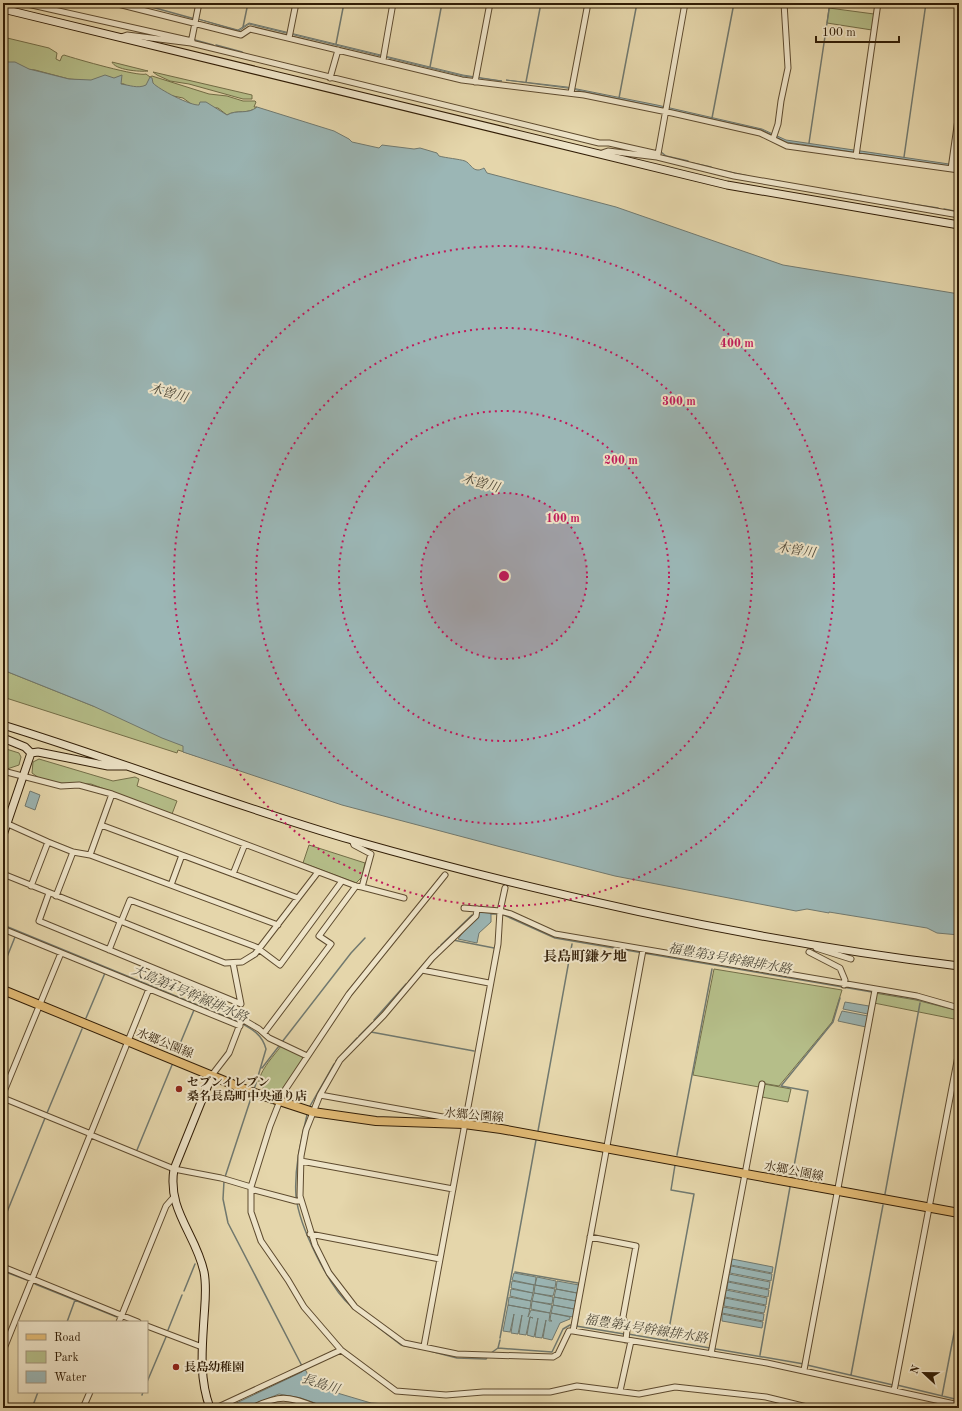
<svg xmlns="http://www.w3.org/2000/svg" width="962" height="1411" font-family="'Old Standard TT','Noto Serif JP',serif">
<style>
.green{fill:#b5be89;stroke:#736e48}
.water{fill:#9bb6b5;stroke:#71796f}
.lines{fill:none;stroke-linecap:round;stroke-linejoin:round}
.stream{stroke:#71796f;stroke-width:1.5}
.street-casing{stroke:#5e4b2f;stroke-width:7}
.secondary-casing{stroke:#311d06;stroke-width:9}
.primary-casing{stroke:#311d06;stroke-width:10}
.street{stroke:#eee4c8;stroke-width:5}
.secondary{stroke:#eee4c8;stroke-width:7}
.primary{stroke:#e2bb76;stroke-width:8}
.ring{fill:none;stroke:#c2185b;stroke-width:2;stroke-dasharray:2 4}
.poi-dot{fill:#8f2418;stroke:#eee4c8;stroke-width:1.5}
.labels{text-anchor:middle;stroke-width:4;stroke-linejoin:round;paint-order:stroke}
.street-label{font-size:12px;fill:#311d06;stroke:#eee4c8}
.poi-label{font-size:12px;font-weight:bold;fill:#311d06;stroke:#eee4c8;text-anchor:start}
.water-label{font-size:13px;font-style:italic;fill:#514b3b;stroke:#eee4c8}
.quarter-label{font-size:14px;font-weight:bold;fill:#311d06;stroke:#eee4c8}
.centre{fill:#c2185b;stroke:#eee4c8;stroke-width:2}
.ring-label{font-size:12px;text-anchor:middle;font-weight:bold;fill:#c2185b;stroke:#eee4c8;stroke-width:4;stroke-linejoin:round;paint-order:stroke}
</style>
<rect width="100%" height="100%" fill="#e5d6ab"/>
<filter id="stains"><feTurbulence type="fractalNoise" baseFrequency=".005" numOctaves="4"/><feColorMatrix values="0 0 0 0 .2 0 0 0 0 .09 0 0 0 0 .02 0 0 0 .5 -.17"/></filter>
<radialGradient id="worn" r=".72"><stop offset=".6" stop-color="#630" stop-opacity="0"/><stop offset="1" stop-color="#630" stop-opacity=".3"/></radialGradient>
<path class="green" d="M 829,8 L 874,14 L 872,30 L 827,23 Z
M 3,37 L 49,48 L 57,53 L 56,59 L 60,61 L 62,56 L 64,55 C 76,59 139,77 146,74 L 150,77 L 152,76 L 209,94 L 227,96 L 243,101 L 255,101 L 256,102 L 254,107 L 257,107 C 248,115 237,109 227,115 L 218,108 L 194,106 L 183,98 L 129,87 L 124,84 L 69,79 L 35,70 L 3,67 Z
M 112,62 L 148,71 C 140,72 115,70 112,62 Z
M 153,72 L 252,95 L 252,99 L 243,99 L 189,84 L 170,81 L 157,75 Z
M 3,670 L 93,706 L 187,735 L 196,756 L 178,750 L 177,753 L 3,697 Z
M 3,748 L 19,753 L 21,757 L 19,765 L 7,769 L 3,768 Z
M 39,759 L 113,781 L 135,777 L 139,779 L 137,786 L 177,801 L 172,814 L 91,784 L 55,783 L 39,778 L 32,773 L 33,762 Z
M 309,845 L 365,863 L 362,877 L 356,883 L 303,863 Z
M 714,969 L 842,990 L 832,1022 L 779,1086 L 761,1083 L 759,1087 L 693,1075 Z
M 875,993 L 916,1000 L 959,1011 L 959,1020 L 874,1003 Z
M 281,1046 L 303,1056 L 303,1059 L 280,1093 L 273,1093 L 259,1086 C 257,1073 273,1057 281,1046 Z
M 764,1084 L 791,1089 L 788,1102 L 762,1097 Z"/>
<path class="water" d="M 198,19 L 238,30 L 249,23 L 463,75 L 502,81 L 463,76 L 249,24 L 239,31 Z
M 3,62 L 15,62 L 29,69 L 69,79 L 91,80 L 105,75 L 114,78 L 122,75 L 121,84 C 129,85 138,89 146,85 L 150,77 L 152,78 L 153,83 C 158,89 191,106 199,105 L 200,102 L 206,102 L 227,115 C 237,109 248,115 257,107 L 334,131 L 349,139 L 352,142 L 379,148 L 382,145 L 414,149 L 420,148 L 437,153 L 439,156 C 446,158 459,159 465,161 C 470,163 472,170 478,170 C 480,170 482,169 484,168 L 487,173 L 616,207 L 783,265 L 959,294 L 959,935 L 937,933 L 927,928 L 829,912 L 829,913 L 807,909 L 796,911 L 615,876 L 501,847 L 342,805 L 183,752 L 183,746 L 162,738 L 93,706 L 3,670 Z
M 506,80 L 567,87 L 657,105 L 762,129 L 786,140 L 949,164 L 959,166 L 959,168 L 786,142 L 762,130 L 657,107 L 567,88 Z
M 30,791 L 40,795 L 35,810 L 25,806 Z
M 478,912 L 491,913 L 491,922 L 479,933 L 477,943 L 458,939 Z
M 845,1002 L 869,1006 L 868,1014 L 843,1009 Z
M 842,1011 L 868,1016 L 866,1027 L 838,1021 Z
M 732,1259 L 773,1267 L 772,1273 L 731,1265 Z
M 731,1266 L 772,1274 L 771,1281 L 730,1273 Z
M 514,1273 L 536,1277 L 535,1285 L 512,1280 Z
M 729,1274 L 770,1282 L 769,1289 L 728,1281 Z
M 537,1277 L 556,1281 L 555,1288 L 535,1285 Z
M 512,1281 L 534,1285 L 533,1293 L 511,1288 Z
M 557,1281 L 579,1285 L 577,1293 L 556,1289 Z
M 728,1282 L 769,1290 L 768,1297 L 727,1289 Z
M 535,1285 L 555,1289 L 553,1296 L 534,1293 Z
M 511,1289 L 533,1293 L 531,1301 L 510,1296 Z
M 556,1289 L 577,1293 L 576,1301 L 554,1297 Z
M 726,1290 L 767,1298 L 766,1305 L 725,1297 Z
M 534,1293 L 553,1297 L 552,1304 L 532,1301 Z
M 509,1297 L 531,1301 L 530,1309 L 508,1305 Z
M 554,1297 L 576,1301 L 574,1309 L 553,1305 Z
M 725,1298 L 766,1306 L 764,1313 L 724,1306 Z
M 532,1301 L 552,1305 L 550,1313 L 531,1309 Z
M 508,1305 L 530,1309 L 528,1317 L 531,1310 L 550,1313 L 549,1321 L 552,1321 L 550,1320 L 551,1313 L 570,1317 L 570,1319 L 560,1323 L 552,1340 L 543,1338 L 546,1320 L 542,1338 L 535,1337 L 538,1318 L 534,1337 L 527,1335 L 530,1317 L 533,1318 L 530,1317 L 526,1335 L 519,1334 L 522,1315 L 518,1334 L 511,1333 L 514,1314 L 510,1332 L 503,1331 Z
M 553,1305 L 574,1309 L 573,1317 L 551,1313 Z
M 723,1307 L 764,1314 L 763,1321 L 722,1313 Z
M 722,1314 L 763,1322 L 762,1328 L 722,1321 Z
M 305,1369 L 311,1381 L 317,1387 L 371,1403 L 448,1408 L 556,1408 L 329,1408 L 301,1398 L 279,1394 L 244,1408 L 226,1408 L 302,1372 Z"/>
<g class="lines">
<path class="stream" d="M 137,3 L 195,19
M 243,27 L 248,3
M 195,40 L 213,45
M 336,44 L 344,3
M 216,45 L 242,52 L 244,55
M 430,67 L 442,3
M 526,82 L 541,3
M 619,98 L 637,3
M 712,118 L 734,3
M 809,143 L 830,3
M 661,152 L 666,156 L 688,161
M 904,157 L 926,3
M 692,163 L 711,167
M 715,169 L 748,176
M 770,180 L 783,182
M 847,193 L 861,195
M 875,198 L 881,199
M 886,200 L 908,203
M 911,204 L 938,208
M 944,209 L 959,212
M 491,914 L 497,914
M 504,915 L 555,938 L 872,992
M 3,925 L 239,1022 C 252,1029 262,1034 266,1049 L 254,1090
M 453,940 L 494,948
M 441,945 L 472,915
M 3,967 L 15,937
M 409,981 L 439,947
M 876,992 L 916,999 L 957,1010
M 86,1018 L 105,973
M 374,1020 L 406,984
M 371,1032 L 474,1051
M 359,1036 L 372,1023
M 282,1042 L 351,953 L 365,938
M 177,1051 L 194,1010
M 336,1061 L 357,1038
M 262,1068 L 279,1046
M 310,1106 L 334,1064
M 47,1113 L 82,1029
M 307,1115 C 301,1141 294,1169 296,1196 C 299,1226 329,1288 352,1307
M 538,1131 L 572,944
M 137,1150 L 172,1065
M 677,1155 L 712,969
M 225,1177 L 252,1095
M 792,1177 L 808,1091 L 781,1086 L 833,1022 L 840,998
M 224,1181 L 223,1199 L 228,1223 L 302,1366
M 885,1194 L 920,1003
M 3,1222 L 45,1118
M 3,1271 L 27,1280
M 515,1272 L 578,1283
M 35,1284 L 117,1317
M 184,1291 L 195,1264
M 366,1318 L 401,1345 L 421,1349
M 67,1322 L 75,1300
M 577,1326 L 580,1304
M 168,1330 L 182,1295
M 628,1334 L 804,1364
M 500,1338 L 536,1140
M 667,1340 L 694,1194 L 671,1190 L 675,1165
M 498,1348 L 500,1340
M 430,1351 L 457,1358 L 486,1359 L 488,1356
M 491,1353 L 498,1348 L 552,1352 L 563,1329 L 570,1325 L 624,1334
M 760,1355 L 790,1187
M 807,1365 L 893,1385
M 851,1375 L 883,1205
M 147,1382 L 166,1337
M 897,1385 L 959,1400
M 142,1395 L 143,1392
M 942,1396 L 959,1307
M 32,1408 L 38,1392"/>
<defs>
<path id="street" d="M 23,3 L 192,41
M 114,3 L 241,35 L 250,29 L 462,80 L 584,95 L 672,113 L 760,133 L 787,146 L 959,170
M 121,37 L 127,35 L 191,43 L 199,3
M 289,38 L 296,3
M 191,43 L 599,143 L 609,143 L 658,154
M 383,60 L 393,3
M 330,78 L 338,50
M 475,82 L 490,3
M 571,93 L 588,3
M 773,139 L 778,124 L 781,101 L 788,68 L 784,3
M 599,154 L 608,151 L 657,157
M 658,154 L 685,3
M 856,156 L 878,3
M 657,157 L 734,176 L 959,215
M 951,169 L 959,112
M 3,771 L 61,786 L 79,785 L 112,794 L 356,886 L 362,887 L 371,854 L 354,845 L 352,840
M 8,824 L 48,842 L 73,852 L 90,855 L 278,925
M 101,825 L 298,898
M 90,855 L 112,794
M 3,874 L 225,963 L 242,962 L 255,954 L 318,872
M 233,874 L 245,844
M 445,875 L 349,994 L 283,1093 L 270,1126 L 251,1187 L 251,1212 L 261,1241 L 288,1280 L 304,1307 L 341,1350 L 396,1391 L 446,1395 L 483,1392 L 550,1392 L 577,1386 L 639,1394 L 675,1387 L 766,1397 L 811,1408
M 171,885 L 182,855
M 31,886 L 48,842
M 362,887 L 404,898
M 49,893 L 39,921 L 241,1004 L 233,963
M 56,896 L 73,852
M 464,908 L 500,911 L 511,914 L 555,934 L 917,996 L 959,1008
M 477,909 L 476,916 L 432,958 L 384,1015 L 340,1060 L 320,1095 L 306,1130 L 301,1156 L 300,1196 L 315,1245 L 329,1273 L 355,1307 L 404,1343 L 457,1354 L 553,1357 L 558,1354 L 569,1331 L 573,1331 L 767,1363 L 959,1405
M 121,922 L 130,900 L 256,947 L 280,965 L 342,881
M 3,929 L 240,1026
M 816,948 L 851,959
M 109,950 L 120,922
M 809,952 L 840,968 L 845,980 L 844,985
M 422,970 L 489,983
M 264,1033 L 331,944 L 319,936 L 356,886
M 212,1075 L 229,1053 L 242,1019 L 259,1029 L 269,1038 L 307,1056
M 3,1094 L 61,953
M 320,1095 L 454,1119 L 461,1123
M 3,1098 L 91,1134
M 91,1135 L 174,1169 L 221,1178 L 251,1187
M 301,1161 L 453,1189
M 251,1189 L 296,1201 L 300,1201
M 310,1234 L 440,1259
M 590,1237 L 636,1246 L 623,1317 L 627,1330 L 626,1340
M 3,1267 L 138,1322
M 119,1322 L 166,1206 L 173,1198
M 147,1326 L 202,1347
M 573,1331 L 643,950
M 424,1346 L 498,944 L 500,911 L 505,888
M 3,1351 L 149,989
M 711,1354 L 762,1084
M 804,1370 L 875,990
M 620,1391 L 631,1341
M 894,1391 L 959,1051
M 83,1408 L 90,1392
M 216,1408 L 341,1350
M 252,1408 C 283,1393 288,1397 319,1408"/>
<path id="secondary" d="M 3,9 L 727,185 L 959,225
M 3,725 C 120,761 234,806 352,840 C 550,896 754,941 959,966
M 3,738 L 25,747 L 31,753
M 31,753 L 38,752 L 108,766 L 125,766
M 3,835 L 31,753
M 210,1408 C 199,1378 202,1349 204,1318 C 205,1302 207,1287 204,1272 C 196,1234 167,1211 174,1169 L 212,1075"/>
<path id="primary" d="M 3,990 L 249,1091 L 313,1112 L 376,1121 L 464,1124 L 501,1129 L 959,1213"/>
</defs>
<use href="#street" class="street-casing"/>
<use href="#secondary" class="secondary-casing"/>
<use href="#primary" class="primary-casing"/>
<use href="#street" class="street"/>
<use href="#secondary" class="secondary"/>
<use href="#primary" class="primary"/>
</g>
<circle cx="504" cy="576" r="83" fill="#c2185b" fill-opacity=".12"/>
<g class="ring">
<circle cx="504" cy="576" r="83"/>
<circle cx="504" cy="576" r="165"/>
<circle cx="504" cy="576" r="248"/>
<circle cx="504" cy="576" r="330"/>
</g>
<g class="poi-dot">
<circle cx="179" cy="1089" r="4"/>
<circle cx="176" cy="1367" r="4"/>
</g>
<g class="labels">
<g class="street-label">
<text transform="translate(165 1043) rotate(22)" y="4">水郷公園線</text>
<text transform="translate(474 1115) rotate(5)" y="4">水郷公園線</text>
<text transform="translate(794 1171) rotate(11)" y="4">水郷公園線</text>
</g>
<g class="poi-label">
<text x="187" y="1086">セブンイレブン<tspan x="187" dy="14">桑名長島町中央通り店</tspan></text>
<text x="184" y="1371">長島幼稚園</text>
</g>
<g class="water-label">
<text transform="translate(169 392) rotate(16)" y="5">木曽川</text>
<text transform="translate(481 482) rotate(16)" y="5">木曽川</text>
<text transform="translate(796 549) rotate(9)" y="5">木曽川</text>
<text transform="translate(730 958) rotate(10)" y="5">福豊第3号幹線排水路</text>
<text transform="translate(190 993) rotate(23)" y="5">大島第4号幹線排水路</text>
<text transform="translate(646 1328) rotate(9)" y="5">福豊第4号幹線排水路</text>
<text transform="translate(321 1383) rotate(17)" y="5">長島川</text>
</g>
<g class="quarter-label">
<text x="585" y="961">長島町鎌ケ地</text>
</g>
</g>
<circle cx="504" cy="576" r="6" class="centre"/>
<g class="ring-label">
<text x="737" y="347">400 m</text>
<text x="679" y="405">300 m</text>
<text x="621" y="464">200 m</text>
<text x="563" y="522">100 m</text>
</g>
<rect width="962" height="1411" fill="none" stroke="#e5d6ab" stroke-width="16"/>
<rect x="4" y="4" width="954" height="1403" fill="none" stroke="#311d06" stroke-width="2"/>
<rect x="8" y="8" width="946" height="1395" fill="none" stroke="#311d06"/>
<rect x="18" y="1321" width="130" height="72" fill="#eee4c8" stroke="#a2947a"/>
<rect x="26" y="1334" width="20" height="6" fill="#e2bb76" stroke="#a2947a"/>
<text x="54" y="1341" font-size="12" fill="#311d06">Road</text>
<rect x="26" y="1351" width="20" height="12" fill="#b5be89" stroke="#a2947a"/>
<text x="54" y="1361" font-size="12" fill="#311d06">Park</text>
<rect x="26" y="1371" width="20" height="12" fill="#9bb6b5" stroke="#a2947a"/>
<text x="54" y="1381" font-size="12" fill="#311d06">Water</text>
<g transform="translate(924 1373) rotate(292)" stroke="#eee4c8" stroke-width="3" paint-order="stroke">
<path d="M0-3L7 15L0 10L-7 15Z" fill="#311d06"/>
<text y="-6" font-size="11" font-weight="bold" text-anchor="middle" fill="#311d06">N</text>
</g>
<path d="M816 36v6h83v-6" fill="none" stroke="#311d06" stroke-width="2"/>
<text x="822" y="36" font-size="12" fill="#311d06" stroke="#eee4c8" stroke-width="3" paint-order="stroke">100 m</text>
<rect width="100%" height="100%" filter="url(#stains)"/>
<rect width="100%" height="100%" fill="url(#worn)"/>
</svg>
